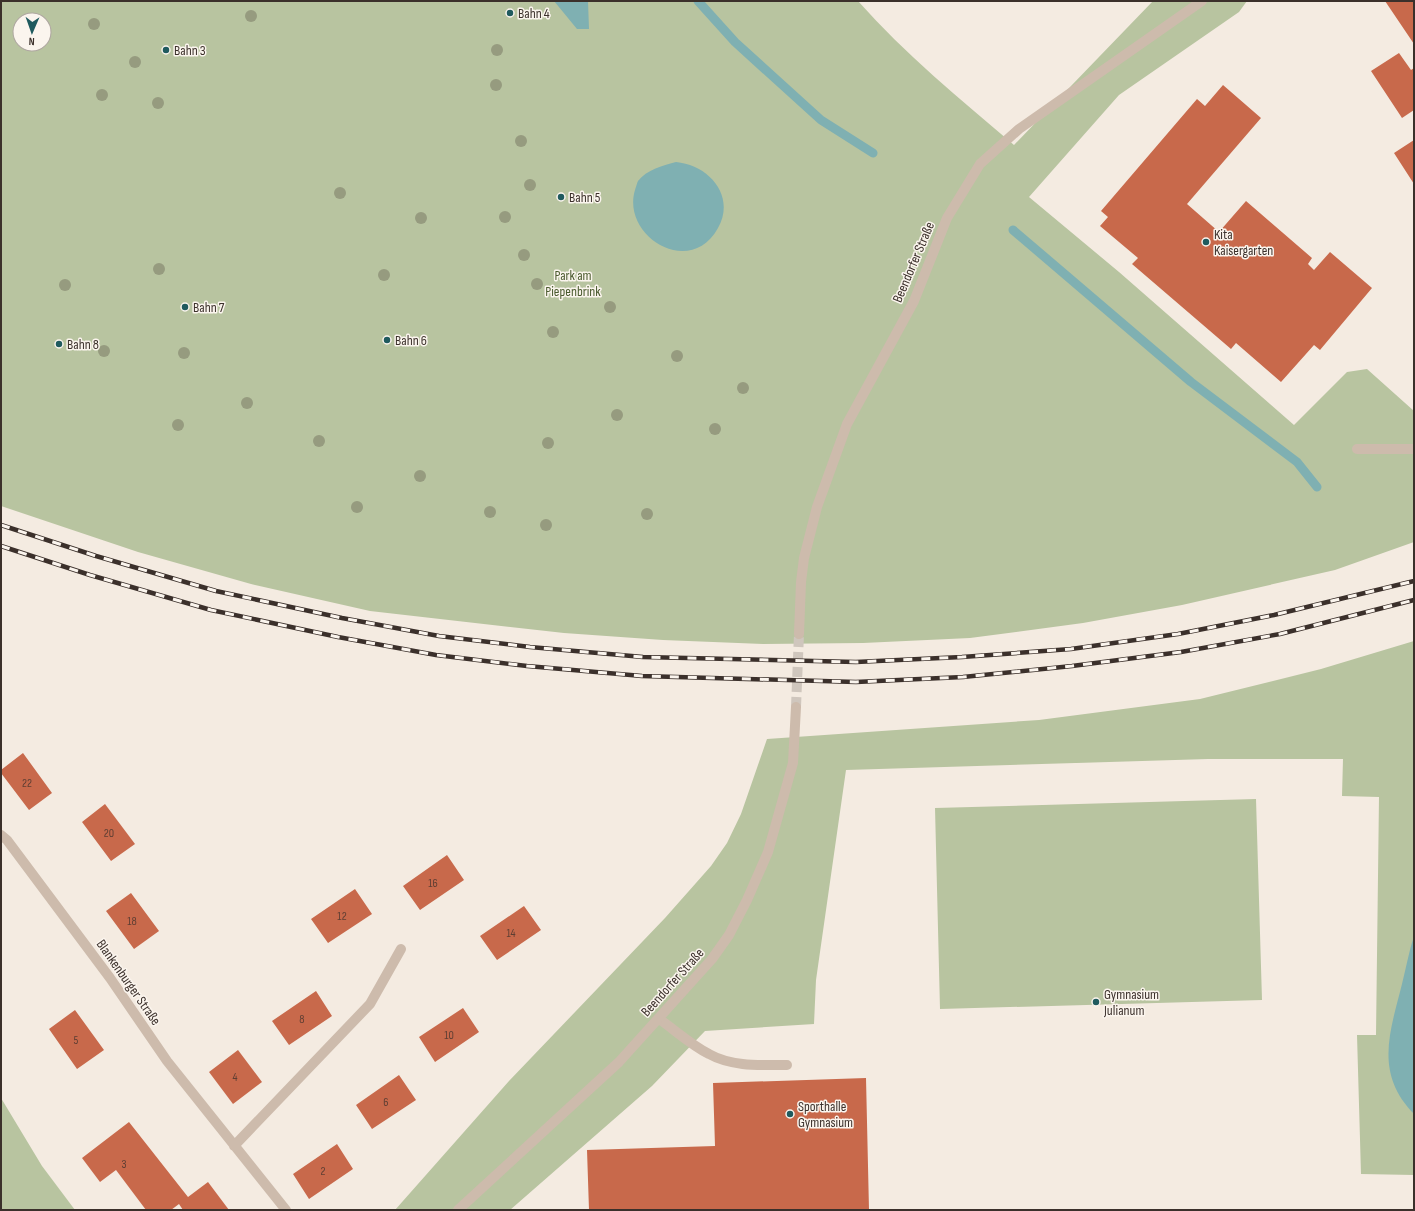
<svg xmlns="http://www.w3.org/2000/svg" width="1415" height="1211" font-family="'Sofia Sans Condensed',sans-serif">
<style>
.green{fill:#b8c4a0;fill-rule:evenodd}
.water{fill:#7fb0b2}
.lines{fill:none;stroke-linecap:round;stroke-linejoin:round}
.stream{stroke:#7fb0b2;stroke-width:9}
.building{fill:#c8694b}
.minor-tunnel{stroke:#cfc6bd;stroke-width:10;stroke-dasharray:10 5;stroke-linecap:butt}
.service{stroke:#cdbbac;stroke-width:10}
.minor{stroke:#cdbbac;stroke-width:10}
.rail-casing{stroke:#3b302b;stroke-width:4.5}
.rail{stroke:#fbf5ee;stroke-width:3;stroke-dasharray:9;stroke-linecap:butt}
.tree{fill:#969b7f}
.poi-dot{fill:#1f5a5e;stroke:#fbf5ee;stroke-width:1.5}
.labels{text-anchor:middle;stroke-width:3;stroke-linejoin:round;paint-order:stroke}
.number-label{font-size:12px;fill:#5e3e33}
.poi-label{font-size:14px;fill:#3b302b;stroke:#fbf5ee;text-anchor:start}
.street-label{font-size:14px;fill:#3b302b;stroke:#fbf5ee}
.park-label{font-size:14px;fill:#4a5a2e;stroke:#fbf5ee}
</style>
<rect width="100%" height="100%" fill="#f4ebe1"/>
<path class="green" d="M 1,1 L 858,1 C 905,54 960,99 1014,145 L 1153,1 L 1247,1 L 1239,12 L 1119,95 L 1029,197 L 1119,272 L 1294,425 L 1347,372 L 1367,369 L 1414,411 L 1414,542 L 1335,570 L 1182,605 L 1083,623 L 970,638 L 863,643 L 763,644 L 663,640 L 564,633 L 370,611 L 251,584 L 138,552 L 1,506 ZM 20,20 L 44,20 L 44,44 L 20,44 Z
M 1414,641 L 1414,1175 L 1361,1174 L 1357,1035 L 1376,1035 L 1379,797 L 1342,796 L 1343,759 L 1208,759 L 846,770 L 816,980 L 814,1024 L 705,1031 L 652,1086 L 510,1210 L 395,1210 L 509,1081 L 665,918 L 711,866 L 727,843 L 741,814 L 767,739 L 1039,720 L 1200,699 L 1321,669 Z
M 1256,799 L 1262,1000 L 940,1009 L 935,808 Z
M 1,1098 L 42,1166 L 75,1210 L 1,1210 Z"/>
<path class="water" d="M 554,1 L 588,1 L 589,29 L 577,29 Z
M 676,162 C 709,165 736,196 718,228 C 690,279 621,236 635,190 C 636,187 637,183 638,181 C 646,170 664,165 676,162 Z
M 1414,936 L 1414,1114 C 1374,1073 1390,1032 1402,984 C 1406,968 1409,951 1414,936 Z"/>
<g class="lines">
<path class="stream" d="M 698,1 L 735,42 L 821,120 L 873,153
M 1013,230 L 1191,382 L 1297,462 L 1317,487"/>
</g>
<path class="building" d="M 1385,1 L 1414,1 L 1414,44 Z
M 1399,53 L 1411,70 L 1414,68 L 1414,110 L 1402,118 L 1371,71 Z
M 1223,85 L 1261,118 L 1187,204 L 1219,232 L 1246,201 L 1312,258 L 1308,264 L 1314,270 L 1330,252 L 1372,288 L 1320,350 L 1314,345 L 1281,382 L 1236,343 L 1231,349 L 1132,264 L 1138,258 L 1100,226 L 1108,217 L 1101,211 L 1197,99 L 1205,106 Z
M 1414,140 L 1414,184 L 1394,153 Z
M 23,753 L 52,793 L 29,810 L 1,773 L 1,770 Z
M 105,804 L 135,844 L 111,861 L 82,822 Z
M 447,855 L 464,880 L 420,910 L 403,886 Z
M 355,889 L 372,914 L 328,943 L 311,919 Z
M 131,893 L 159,931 L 134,949 L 106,911 Z
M 524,906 L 541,930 L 497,960 L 480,936 Z
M 316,991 L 332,1016 L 289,1045 L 272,1021 Z
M 463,1008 L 479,1032 L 435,1062 L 419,1037 Z
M 75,1010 L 104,1050 L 77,1069 L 49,1029 Z
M 238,1050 L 262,1082 L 233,1104 L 209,1072 Z
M 399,1075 L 416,1100 L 372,1129 L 356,1105 Z
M 866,1078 L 869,1210 L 589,1210 L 587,1150 L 715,1146 L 713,1083 Z
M 129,1122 L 188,1197 L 208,1182 L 229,1210 L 183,1210 L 179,1204 L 171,1210 L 146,1210 L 116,1170 L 100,1182 L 82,1158 Z
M 337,1144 L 353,1169 L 309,1199 L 293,1174 Z"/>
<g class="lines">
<path class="minor-tunnel" d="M 796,707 L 799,634"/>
<path class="service" d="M 659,1019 C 675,1030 691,1045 709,1054 C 732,1067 762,1065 787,1065"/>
<path class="minor" d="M 1357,449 L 1414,449
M 799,634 L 801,582 L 804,558 L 817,507 L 847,424 L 914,301 L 947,218 L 980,164 L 1019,129 L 1202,1
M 1,835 L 7,840 L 110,978 L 167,1061 L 286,1210
M 234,1146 L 370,1004 L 401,949
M 458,1210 L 619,1062 L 712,959 L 729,935 L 747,900 L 768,852 L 793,763 L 796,707"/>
<defs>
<path id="rail" d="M 1,525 L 96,556 L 216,591 L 342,618 L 439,636 L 530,647 L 643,657 L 856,662 L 962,657 L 1071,649 L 1178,634 L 1274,615 L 1414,581
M 1,546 L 90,575 L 211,610 L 338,637 L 436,655 L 527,666 L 642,676 L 856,682 L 963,677 L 1072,666 L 1181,652 L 1280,634 L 1414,600"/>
</defs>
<use href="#rail" class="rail-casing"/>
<use href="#rail" class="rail"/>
</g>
<g class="tree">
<circle cx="251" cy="16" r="6"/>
<circle cx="94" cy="24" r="6"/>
<circle cx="497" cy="50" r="6"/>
<circle cx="135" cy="62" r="6"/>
<circle cx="496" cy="85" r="6"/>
<circle cx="102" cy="95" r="6"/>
<circle cx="158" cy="103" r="6"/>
<circle cx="521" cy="141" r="6"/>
<circle cx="530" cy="185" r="6"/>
<circle cx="340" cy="193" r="6"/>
<circle cx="505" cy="217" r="6"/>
<circle cx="421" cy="218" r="6"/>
<circle cx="524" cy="255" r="6"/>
<circle cx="159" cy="269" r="6"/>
<circle cx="384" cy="275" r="6"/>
<circle cx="537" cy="284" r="6"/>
<circle cx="65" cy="285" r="6"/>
<circle cx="610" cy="307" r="6"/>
<circle cx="553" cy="332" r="6"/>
<circle cx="104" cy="351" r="6"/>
<circle cx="184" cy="353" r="6"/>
<circle cx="677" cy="356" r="6"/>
<circle cx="743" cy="388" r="6"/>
<circle cx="247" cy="403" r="6"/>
<circle cx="617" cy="415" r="6"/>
<circle cx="178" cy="425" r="6"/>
<circle cx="715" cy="429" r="6"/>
<circle cx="319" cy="441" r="6"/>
<circle cx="548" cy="443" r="6"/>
<circle cx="420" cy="476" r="6"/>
<circle cx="357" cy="507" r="6"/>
<circle cx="490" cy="512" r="6"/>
<circle cx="647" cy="514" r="6"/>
<circle cx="546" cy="525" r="6"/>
</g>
<g class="poi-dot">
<circle cx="510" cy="13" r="4"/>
<circle cx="166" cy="50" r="4"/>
<circle cx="561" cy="197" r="4"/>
<circle cx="1206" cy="242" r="4"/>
<circle cx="185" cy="307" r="4"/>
<circle cx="387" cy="340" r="4"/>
<circle cx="59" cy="344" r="4"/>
<circle cx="1096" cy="1002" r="4"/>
<circle cx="790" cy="1114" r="4"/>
</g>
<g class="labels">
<g class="number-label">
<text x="27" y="787">22</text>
<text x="109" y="837">20</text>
<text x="433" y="887">16</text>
<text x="342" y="920">12</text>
<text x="132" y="925">18</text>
<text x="511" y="937">14</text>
<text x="302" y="1023">8</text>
<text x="449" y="1039">10</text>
<text x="76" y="1044">5</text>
<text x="235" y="1081">4</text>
<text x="386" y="1106">6</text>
<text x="124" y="1168">3</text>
<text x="323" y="1175">2</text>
</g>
<g class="poi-label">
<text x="518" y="18">Bahn 4</text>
<text x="174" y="55">Bahn 3</text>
<text x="569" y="202">Bahn 5</text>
<text x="1214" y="239">Kita<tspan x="1214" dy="16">Kaisergarten</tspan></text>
<text x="193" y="312">Bahn 7</text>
<text x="395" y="345">Bahn 6</text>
<text x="67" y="349">Bahn 8</text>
<text x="1104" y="999">Gymnasium<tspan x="1104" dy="16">Julianum</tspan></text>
<text x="798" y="1111">Sporthalle<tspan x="798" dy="16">Gymnasium</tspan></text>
</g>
<g class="street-label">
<text transform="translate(913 262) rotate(-67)" y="5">Beendorfer Straße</text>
<text transform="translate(129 982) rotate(55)" y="5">Blankenburger Straße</text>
<text transform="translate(672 982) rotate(-48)" y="5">Beendorfer Straße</text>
</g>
<g class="park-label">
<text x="573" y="280">Park am<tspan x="573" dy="16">Piepenbrink</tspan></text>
</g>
</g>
<rect width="1415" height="1211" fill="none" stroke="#3b302b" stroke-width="4"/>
<g transform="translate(32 32) rotate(182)"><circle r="19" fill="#fbf5ee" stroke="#aea6a0"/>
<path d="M0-3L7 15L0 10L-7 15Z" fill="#1f5a5e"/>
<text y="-6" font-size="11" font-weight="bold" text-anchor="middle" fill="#3b302b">N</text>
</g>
</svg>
